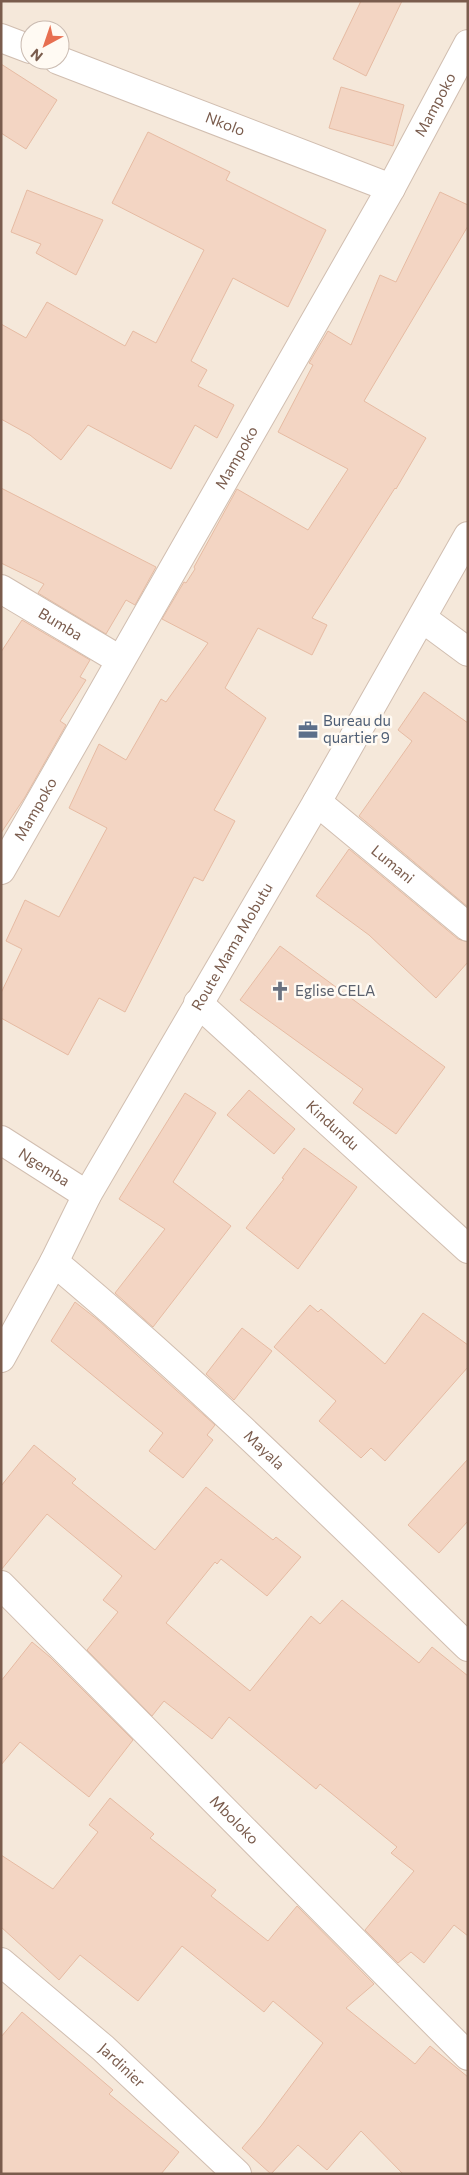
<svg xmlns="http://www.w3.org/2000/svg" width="469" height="2175" font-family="Commissioner,sans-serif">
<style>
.residential{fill:#f5e8da;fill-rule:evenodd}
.building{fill:#f3d5c3;stroke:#e6bba3}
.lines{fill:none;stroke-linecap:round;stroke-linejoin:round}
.minor-casing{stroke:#d1beb0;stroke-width:30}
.minor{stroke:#fff;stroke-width:28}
.labels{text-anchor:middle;stroke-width:5;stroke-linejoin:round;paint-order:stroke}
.street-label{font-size:15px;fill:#7a5c4d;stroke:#fffaf3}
.service-label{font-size:15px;fill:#4e5e75;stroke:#fffaf3;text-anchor:start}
.worship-label{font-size:15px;fill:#5b616d;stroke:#fffaf3;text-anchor:start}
</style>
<rect width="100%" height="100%" fill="#fdf6ec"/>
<path class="residential" d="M 1,1 L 468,1 L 468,2174 L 1,2174 ZM 30,30 L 60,30 L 60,60 L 30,60 Z"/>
<path class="building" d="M 361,1 L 402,1 L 366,76 L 333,59 Z
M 1,64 L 57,100 L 26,149 L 1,133 Z
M 341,87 L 404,105 L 393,146 L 329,128 Z
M 148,132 L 230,172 L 226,180 L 326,230 L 288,307 L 233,278 L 191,361 L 207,370 L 198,386 L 234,405 L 217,438 L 195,425 L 171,469 L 88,425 L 61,460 L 30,435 L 1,419 L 1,324 L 26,338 L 47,302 L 125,346 L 133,331 L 156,343 L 204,250 L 112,203 Z
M 27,190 L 103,220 L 76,275 L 36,253 L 41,244 L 11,232 Z
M 440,192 L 468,205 L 468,226 L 364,401 L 426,438 L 396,489 L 395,488 L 312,618 L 327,625 L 312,655 L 258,628 L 225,688 L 266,718 L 214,810 L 235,821 L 203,881 L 194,877 L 125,1012 L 99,998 L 68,1055 L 1,1018 L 1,993 L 22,949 L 6,941 L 25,900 L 59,917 L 107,828 L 69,808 L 99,744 L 126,760 L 161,699 L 166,702 L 208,643 L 162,619 L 184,582 L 186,583 L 195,569 L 194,567 L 237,489 L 308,530 L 348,469 L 278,432 L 313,365 L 309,363 L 328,331 L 351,345 L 380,275 L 396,282 Z
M 1,488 L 156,567 L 135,605 L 126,600 L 106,634 L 38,593 L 44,584 L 1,563 Z
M 22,620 L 90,660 L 80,677 L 86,680 L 60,721 L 66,725 L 25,797 L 1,833 L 1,652 Z
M 424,692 L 468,723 L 468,907 L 359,816 L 412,741 L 398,730 Z
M 349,849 L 458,939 L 468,942 L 468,962 L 436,998 L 369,935 L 316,896 Z
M 280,946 L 445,1067 L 396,1134 L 353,1103 L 363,1089 L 240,1000 Z
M 249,1090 L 295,1129 L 274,1154 L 227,1115 Z
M 185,1093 L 216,1113 L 173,1182 L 231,1226 L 153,1327 L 115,1293 L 165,1229 L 119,1199 Z
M 304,1148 L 357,1187 L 298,1269 L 246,1228 L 284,1179 L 282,1178 Z
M 75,1302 L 98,1320 L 215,1425 L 207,1435 L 213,1440 L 183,1478 L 149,1451 L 163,1433 L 51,1341 Z
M 310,1305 L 318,1312 L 321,1309 L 385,1364 L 423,1313 L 468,1345 L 468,1367 L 385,1461 L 371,1448 L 361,1458 L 319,1421 L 336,1401 L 274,1347 Z
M 242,1328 L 272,1351 L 234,1400 L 206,1374 Z
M 34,1445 L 76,1479 L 72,1483 L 155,1550 L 206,1487 L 273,1540 L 276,1537 L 301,1557 L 267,1596 L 221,1559 L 217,1564 L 215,1562 L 166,1623 L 250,1691 L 311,1616 L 320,1624 L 342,1600 L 419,1663 L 432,1647 L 468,1676 L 468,1936 L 454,1925 L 424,1963 L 411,1952 L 398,1963 L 365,1930 L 414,1871 L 391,1853 L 397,1847 L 320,1784 L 316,1789 L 229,1717 L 212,1739 L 164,1701 L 152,1716 L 87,1650 L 118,1612 L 103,1600 L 122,1576 L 47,1514 L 1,1570 L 1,1486 Z
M 468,1459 L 468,1521 L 439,1553 L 408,1525 Z
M 32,1642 L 50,1657 L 133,1740 L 89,1797 L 20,1742 L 1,1765 L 1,1681 Z
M 110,1798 L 154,1834 L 150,1838 L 216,1890 L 211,1896 L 268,1941 L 297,1906 L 374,1984 L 346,2008 L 415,2064 L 430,2046 L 468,2077 L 468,2174 L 403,2174 L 361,2131 L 327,2170 L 298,2145 L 271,2174 L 242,2148 L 261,2126 L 323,2043 L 273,2001 L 264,2012 L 182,1946 L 138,2001 L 80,1955 L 59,1980 L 1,1927 L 1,1855 L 53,1889 L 98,1832 L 89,1825 Z
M 22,2012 L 113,2090 L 109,2094 L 179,2152 L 161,2174 L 1,2174 L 1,2037 Z"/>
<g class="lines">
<defs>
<g id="minor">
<path d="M 1,38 L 30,49"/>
<path id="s1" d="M 58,60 L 391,188"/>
<path id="s2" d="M 1,589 L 120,660"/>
<path d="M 422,618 L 468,652"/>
<path id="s3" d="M 317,802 L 468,927"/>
<path id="s4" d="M 1,870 L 391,188 L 468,44"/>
<path id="s5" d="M 198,1003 L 468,1249"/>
<path id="s6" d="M 1,1140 L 87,1195"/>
<path id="s7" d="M 54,1262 C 199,1383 333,1516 468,1647"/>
<path id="s8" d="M 1,1358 L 54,1262 L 87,1195 L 317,802 L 468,536"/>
<path id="s9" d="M 1,1585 L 468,2056"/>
<path id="s10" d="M 1,1962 L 103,2048 L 237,2174"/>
</g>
</defs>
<use href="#minor" class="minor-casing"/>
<use href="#minor" class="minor"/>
</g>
<defs>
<symbol id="office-bare" viewBox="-9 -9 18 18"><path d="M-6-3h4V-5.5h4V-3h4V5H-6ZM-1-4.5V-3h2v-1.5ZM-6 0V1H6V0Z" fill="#5c6f8a" stroke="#fffaf3" stroke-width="2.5" paint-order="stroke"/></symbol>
<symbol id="church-bare" viewBox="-9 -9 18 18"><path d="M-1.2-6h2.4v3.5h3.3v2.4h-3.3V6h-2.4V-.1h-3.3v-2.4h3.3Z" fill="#6b7280" stroke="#fffaf3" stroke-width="2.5" paint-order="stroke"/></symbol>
</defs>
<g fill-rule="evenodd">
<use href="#office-bare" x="294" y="716" width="28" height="28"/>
<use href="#church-bare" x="266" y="977" width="28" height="28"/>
</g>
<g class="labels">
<g class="street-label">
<text dy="5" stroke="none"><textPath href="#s4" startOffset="880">Mampoko</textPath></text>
<text dy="5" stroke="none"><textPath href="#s1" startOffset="179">Nkolo</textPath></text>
<text dy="5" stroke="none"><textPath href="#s4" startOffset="475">Mampoko</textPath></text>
<text dy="5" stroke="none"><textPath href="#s2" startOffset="69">Bumba</textPath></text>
<text dy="5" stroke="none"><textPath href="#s4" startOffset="70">Mampoko</textPath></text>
<text dy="5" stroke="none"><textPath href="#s3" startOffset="98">Lumani</textPath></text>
<text dy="5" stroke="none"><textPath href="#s8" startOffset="472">Route Mama Mobutu</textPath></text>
<text dy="5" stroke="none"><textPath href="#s5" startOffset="182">Kindundu</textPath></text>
<text dy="5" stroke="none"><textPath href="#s6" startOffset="51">Ngemba</textPath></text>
<text dy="5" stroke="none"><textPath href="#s7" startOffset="282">Mayala</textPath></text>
<text dy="5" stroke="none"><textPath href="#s9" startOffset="331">Mboloko</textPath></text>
<text dy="5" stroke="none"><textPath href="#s10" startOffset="159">Jardinier</textPath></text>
</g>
<g class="service-label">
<text x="323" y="726">Bureau du<tspan x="323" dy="17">quartier 9</tspan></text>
</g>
<g class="worship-label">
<text x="295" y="996">Eglise CELA</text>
</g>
</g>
<rect width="469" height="2175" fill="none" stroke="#7a5c4d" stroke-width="5"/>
<g transform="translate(45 45) rotate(220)"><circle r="24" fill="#fffaf3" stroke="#cabbb1"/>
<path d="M0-4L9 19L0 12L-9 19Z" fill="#e76f51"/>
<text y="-8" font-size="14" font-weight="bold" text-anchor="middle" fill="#7a5c4d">N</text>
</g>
</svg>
